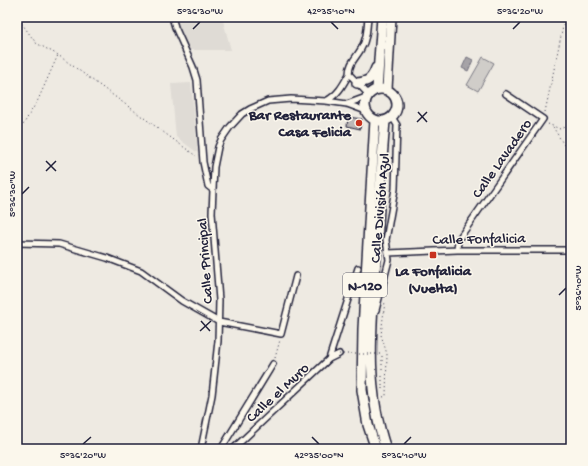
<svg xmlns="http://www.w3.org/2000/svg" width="588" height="466" font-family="'Gochi Hand',sans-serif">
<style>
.built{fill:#dfdbd5}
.green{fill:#d0cdc9;stroke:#797882}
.water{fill:#a6a3a7;stroke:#716f7c}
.building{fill:#bcb8b8;stroke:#22223b}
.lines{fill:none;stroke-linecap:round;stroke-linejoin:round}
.street-casing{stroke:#22223b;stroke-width:8}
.highway-casing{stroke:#22223b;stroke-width:12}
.path{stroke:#22223b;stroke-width:1;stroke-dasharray:1 3;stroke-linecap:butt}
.street{stroke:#fbf7ec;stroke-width:5}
.highway{stroke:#fbf7ec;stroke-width:9}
.path-bridge{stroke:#22223b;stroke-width:1;stroke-dasharray:1 3;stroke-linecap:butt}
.ticks{fill:none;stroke:#22223b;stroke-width:1.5}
.poi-dot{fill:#c8321e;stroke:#fbf7ec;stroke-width:1.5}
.labels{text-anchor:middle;stroke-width:3;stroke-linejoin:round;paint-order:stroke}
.shield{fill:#fbf7ec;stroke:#636270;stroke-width:1}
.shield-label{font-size:14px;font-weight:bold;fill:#22223b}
.poi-label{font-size:15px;font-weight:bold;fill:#22223b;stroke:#fbf7ec;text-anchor:end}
.street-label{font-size:15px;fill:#22223b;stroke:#fbf7ec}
.neatline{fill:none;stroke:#22223b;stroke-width:1.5}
.ticks-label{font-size:10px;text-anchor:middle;fill:#22223b}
</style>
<rect width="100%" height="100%" fill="#eeeae2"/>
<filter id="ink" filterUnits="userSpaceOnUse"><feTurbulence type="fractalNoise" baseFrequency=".025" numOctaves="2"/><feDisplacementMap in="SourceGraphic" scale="8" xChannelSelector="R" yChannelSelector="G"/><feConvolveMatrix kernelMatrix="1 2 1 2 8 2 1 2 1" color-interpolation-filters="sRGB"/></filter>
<g filter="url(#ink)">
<path class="built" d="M 175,17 L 222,17 L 231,50 L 189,50 Z
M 191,83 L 198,153 L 176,137 L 171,84 Z"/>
<path class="green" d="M 483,57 L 494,63 L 478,91 L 467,85 Z"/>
<path class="water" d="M 467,57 L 473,60 L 468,71 L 462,68 Z"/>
<path class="building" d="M 348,117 L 362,119 L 360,129 L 347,126 Z"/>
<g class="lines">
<defs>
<path id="street" d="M 172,17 L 175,27 L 193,67 L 197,80 L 203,162 L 208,186 L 213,190
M 368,17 C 367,28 367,39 361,49 C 356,58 349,63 349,74 L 368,94
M 326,101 C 338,95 343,85 349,74
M 347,104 L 366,97
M 17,243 L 59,244 L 107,258 L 141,271 L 182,301 L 219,322 L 281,334 L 296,276
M 457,250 L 458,240 L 543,119 L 506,94
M 388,253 L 457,250 L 571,250
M 376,310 L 389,260 L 386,240 L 395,189 L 397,125 L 392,117
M 329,359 L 358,268
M 201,449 L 212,395 L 218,341 L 219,300 L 212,213 L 214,167 L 218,147 L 221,140 L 230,127 L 242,114 L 250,109 L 268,101 L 291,99 L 326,101 L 347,104 L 366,111
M 221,449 L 273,364
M 233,449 L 329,359 L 339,354"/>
<path id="highway" d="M 357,83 C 368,82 372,79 376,68
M365 105a16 16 0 1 1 32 0a16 16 0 1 1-32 0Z
M 377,89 L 382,17
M 387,89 L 391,17
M 375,120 L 363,329 L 362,390 L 368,425 L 376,449
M 385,121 C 381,166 379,212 376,257 C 372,322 364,386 386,449"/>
</defs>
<use href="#street" class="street-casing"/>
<use href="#highway" class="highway-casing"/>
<path class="path" d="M 17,17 L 36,43 L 58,55 L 196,156
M 545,112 L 565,17
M 548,124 L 560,129 L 571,124
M 553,127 L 564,145 L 571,155
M 17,135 L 38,100 L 58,55
M 275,358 L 280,340
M 382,389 L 382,354
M 383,397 L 386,396 L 387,354 L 381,335 L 385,301"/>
<use href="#street" class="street"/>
<use href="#highway" class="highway"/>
<path class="path-bridge" d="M 339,354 L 382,354"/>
</g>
</g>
<path class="ticks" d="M 331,22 L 338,29M 193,29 L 200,22M 513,29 L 520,22M 418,112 L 427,122M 417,122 L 427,112M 46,161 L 56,171M 46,171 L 56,161M 22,194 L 29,187M 559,295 L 566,288M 201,321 L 210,331M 200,331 L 211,321M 312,437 L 319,444M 83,444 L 91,437M 404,444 L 411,437"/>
<g class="poi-dot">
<circle cx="359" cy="123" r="4"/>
<rect x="429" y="251" width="8" height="8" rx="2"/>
</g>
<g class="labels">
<rect class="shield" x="343" y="273" width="44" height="24" rx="3"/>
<g class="shield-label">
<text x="365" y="290">N-120</text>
</g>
<g class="poi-label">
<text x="351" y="119">Bar Restaurante<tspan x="351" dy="17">Casa Felicia</tspan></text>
<text x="433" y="275" text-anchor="middle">La Fonfalicia<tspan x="433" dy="17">(Vuelta)</tspan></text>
</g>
<g class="street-label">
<text transform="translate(501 158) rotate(-55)" y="5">Calle Lavadero</text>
<text transform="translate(379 208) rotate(-85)" y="5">Calle División Azul</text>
<text transform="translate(479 238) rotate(-1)" y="5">Calle Fonfalicia</text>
<text transform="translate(204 261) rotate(-94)" y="5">Calle Principal</text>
<text transform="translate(277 392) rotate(-43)" y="5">Calle el Muro</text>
</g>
</g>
<rect width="588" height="466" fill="none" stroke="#fbf7ec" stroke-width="44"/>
<rect x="22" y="22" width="544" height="422" class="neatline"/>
<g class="ticks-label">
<text x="200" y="14">5°36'30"W</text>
<text x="331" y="14">42°35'10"N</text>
<text x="520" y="14">5°36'20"W</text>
<text transform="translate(11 194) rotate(-90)" y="4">5°36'30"W</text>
<text transform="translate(577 288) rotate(-90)" y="4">5°36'10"W</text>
<text x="83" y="458">5°36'20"W</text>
<text x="319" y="458">42°35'00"N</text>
<text x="404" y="458">5°36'10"W</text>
</g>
</svg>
